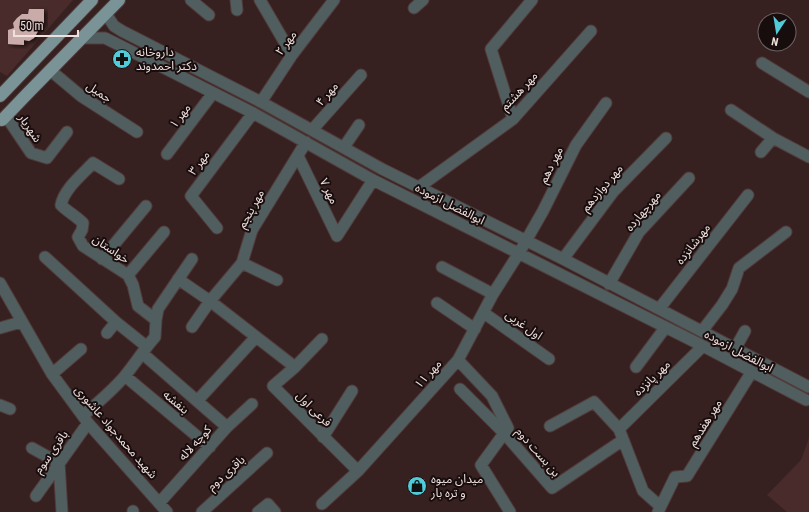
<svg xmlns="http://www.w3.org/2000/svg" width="809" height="512" font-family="'Roboto Condensed','Noto Sans Arabic',sans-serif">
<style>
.built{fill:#482b2a}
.building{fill:#c9aba9;filter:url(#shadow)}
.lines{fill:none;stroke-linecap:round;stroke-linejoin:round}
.minor-casing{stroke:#513c3b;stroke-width:13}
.major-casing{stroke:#513c3b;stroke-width:14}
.minor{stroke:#515e5f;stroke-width:11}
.major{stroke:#799397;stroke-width:12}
.labels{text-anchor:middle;stroke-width:4;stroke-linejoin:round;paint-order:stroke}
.street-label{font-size:12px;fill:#efdfde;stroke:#180d0d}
.poi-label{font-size:12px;fill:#efdfde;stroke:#180d0d;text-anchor:start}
</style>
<defs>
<filter id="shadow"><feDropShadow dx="3" dy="2" stdDeviation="2" flood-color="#0009"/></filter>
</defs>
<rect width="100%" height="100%" fill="#372120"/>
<path class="built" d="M 0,0 L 73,0 L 7,76 L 0,72 Z
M 809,438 L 809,512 L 787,512 L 767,495 L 801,460 Z"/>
<path class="building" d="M 29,9 L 44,9 L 44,24 L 41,26 L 34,38 L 29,41 L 24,40 L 24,45 L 8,44 L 8,30 L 14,28 L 13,23 L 17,18 L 22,14 L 28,14 Z"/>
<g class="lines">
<defs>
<path id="minor" d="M 191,0 L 209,15
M 236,0 L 237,10
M 260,0 L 292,55
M 414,8 L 423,0
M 106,14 L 114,26 L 122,31 L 261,102 L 382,169 L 563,259 L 809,387
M 82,38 L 105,38 L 119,45 L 253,113 L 373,180 L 703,346 L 806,400
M 762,63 L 809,92
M 50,70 L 81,96 L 137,132
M 261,102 L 292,55 L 334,0
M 731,110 L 773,138 L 809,157
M 6,116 L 31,153 L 47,158 L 67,132
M 513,119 L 491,49 L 532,0
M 312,130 L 361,75
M 344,147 L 359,125
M 761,152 L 773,138
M 167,154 L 213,93
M 298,156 L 337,236
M 119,179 L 93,163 C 82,175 64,189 61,205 C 68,212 76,216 83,223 L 82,230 L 78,237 L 83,246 L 128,275 L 133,285 L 138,306 L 156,320
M 419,187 L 513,119 L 591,31
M 217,228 L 191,196 L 253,113
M 337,236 L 373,180
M 45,257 L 116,322 L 146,346
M 102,259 L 146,206
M 563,259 L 613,192 L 666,138
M 242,263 L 277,280
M 442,267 L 493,294
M 128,275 L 164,232
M 178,279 L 210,301 L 295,367 L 322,339
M 0,283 L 52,374 L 88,423 L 167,512
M 609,284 L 639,232 L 689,178
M 437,303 L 475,329
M 659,309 L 748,195
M 484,313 L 549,359
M 192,327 L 210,301 L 242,263 L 252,230 L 306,142
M 0,328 L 21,322
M 702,331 L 722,305 L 732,289 L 739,268 L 786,232
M 107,333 L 116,322
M 735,349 L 745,331
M 142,353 L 227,427
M 458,360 L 492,396 L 508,428 L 481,465 L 510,512
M 295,367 L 273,386 L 358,471
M 636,367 L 665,328
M 52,374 L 81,349
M 125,376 L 210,447
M 460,389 L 504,433 L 552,488 L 623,440
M 197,401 L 256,337
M 0,405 L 10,409
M 83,416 C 97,403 112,391 124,377 C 135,364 144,349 155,337 L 156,320 L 158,309 L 192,259
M 550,426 L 594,402 L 619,429 L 643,491 L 660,506
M 619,429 L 703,346
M 323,437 L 352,391
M 32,448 L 59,463 L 62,512
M 36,496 L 88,423
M 160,502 L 227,427 L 252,404
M 322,504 L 358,471 L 458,360 L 493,294 L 519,253 L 543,211 L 576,145 L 606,103
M 133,511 L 133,512
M 202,512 L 267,453
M 258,512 L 268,504 L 275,512
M 658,512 L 675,477 L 687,476 L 751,373"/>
<path id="major" d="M 0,96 L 92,0
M 2,120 L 27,94 L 119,0"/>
</defs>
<use href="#minor" class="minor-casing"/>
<use href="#major" class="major-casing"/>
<use href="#minor" class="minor"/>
<use href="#major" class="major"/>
</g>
<defs>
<symbol id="pharmacy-disc" viewBox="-11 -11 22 22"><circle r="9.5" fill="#52cbd9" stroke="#180d0d"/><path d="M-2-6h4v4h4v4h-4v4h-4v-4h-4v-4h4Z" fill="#111"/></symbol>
<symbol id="shop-disc" viewBox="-11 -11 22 22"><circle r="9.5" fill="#52cbd9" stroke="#180d0d"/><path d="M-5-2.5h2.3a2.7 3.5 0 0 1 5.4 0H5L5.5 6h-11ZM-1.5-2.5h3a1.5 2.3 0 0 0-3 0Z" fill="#111"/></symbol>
</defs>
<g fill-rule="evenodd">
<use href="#pharmacy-disc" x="111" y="48" width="22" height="22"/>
<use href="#shop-disc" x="406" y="475" width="22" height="22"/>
</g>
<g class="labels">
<g class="street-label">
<text transform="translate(286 43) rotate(-54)" y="4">مهر ۲</text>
<text transform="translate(519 91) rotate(-47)" y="4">مهر هشتم</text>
<text transform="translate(99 92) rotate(34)" y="4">جمیل</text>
<text transform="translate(327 94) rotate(-49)" y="4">مهر ۴</text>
<text transform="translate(180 116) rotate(-53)" y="4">مهر ۱</text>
<text transform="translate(30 128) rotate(56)" y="4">شهریار</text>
<text transform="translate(199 163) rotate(-53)" y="4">مهر ۳</text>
<text transform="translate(551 165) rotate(-63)" y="4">مهر دهم</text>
<text transform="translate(602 188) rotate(-50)" y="4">مهر دوازدهم</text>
<text transform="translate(329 191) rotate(64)" y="4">مهر ۷</text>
<text transform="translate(450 204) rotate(27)" y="4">ابوالفضل ازموده</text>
<text transform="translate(251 209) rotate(-61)" y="4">مهر پنجم</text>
<text transform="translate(643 211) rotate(-50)" y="4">مهرچهارده</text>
<text transform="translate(693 244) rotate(-52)" y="4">مهرشانزده</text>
<text transform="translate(111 249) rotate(34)" y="4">خواستان</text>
<text transform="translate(524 325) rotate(35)" y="4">اول غربی</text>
<text transform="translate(739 351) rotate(28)" y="4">ابوالفضل ازموده</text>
<text transform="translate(428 374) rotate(-48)" y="4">مهر ۱۱</text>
<text transform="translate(652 378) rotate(-44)" y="4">مهر پانزده</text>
<text transform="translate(176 402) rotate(40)" y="4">بنفشه</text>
<text transform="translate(314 409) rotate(45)" y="4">فرعی اول</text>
<text transform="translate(705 423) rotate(-58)" y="4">مهر هفدهم</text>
<text transform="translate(116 432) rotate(49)" y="4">شهید محمدجواد عاشوری</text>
<text transform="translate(195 443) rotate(-48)" y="4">کوچه لاله</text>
<text transform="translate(51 452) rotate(-55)" y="4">باقری سوم</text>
<text transform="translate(538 452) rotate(49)" y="4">بن بست دوم</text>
<text transform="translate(226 473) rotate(-42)" y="4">باقری دوم</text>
</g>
<g class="poi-label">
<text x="136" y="56">داروخانه<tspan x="136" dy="14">دکتر احمدوند</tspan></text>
<text x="431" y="483">میدان میوه<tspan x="431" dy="14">و تره بار</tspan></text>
</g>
</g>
<g transform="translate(777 32) rotate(192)"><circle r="19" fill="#180d0d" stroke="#6e6161"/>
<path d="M0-3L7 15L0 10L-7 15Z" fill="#52cbd9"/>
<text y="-6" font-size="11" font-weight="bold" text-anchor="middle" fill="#efdfde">N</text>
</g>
<path d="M14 30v6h64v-6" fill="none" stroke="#efdfde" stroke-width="2"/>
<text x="20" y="30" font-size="12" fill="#efdfde" stroke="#180d0d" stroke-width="3" paint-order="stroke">50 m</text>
</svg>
